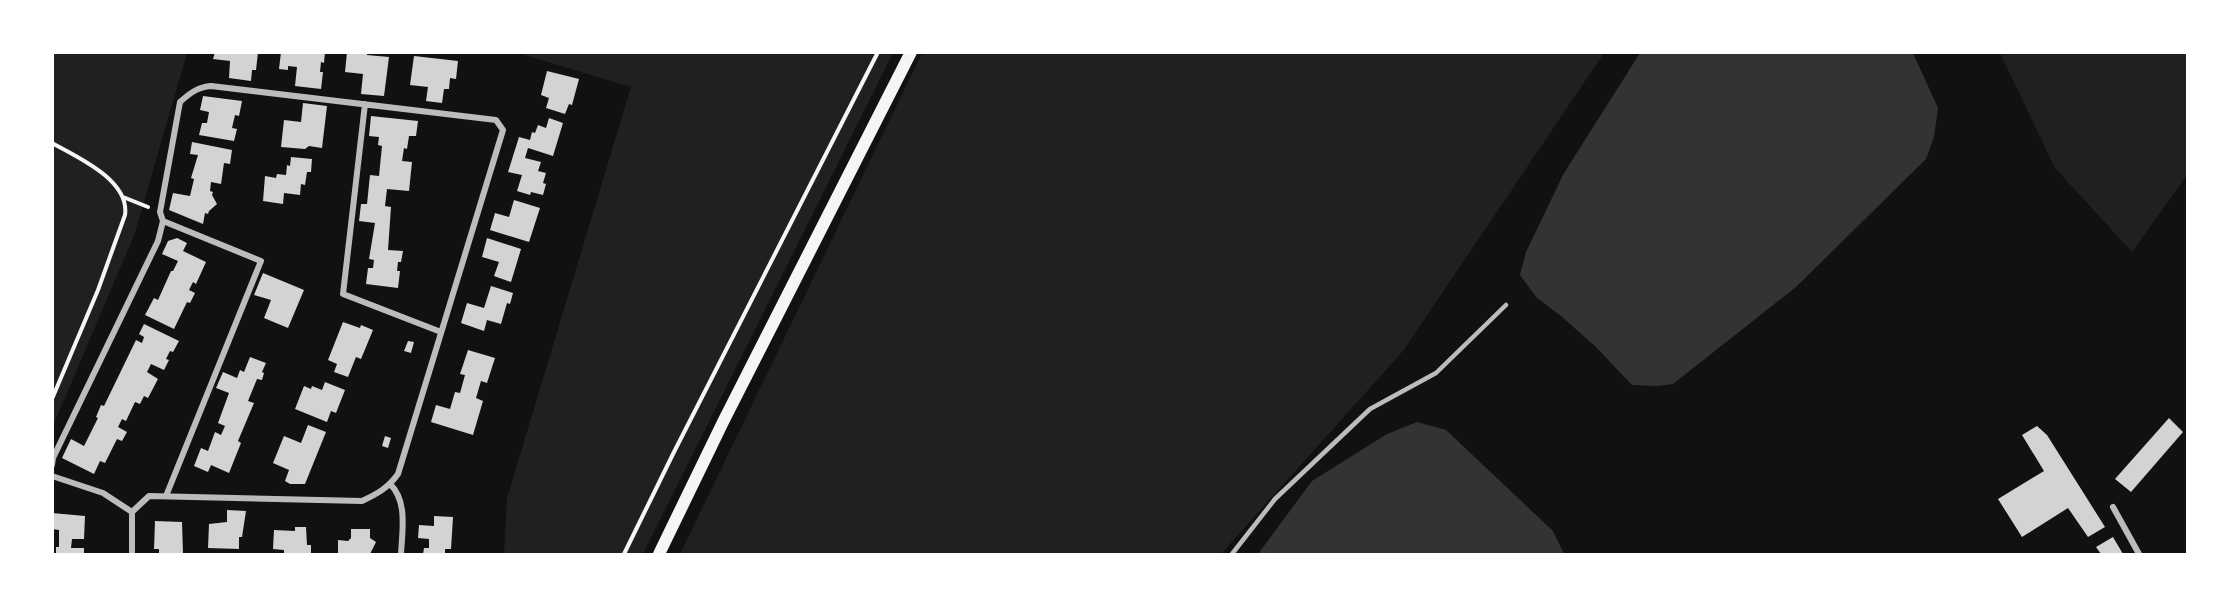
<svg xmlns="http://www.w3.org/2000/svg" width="2240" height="607" font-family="'Fira Sans',sans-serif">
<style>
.green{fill:#202020}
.water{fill:#333}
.building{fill:#d3d3d3}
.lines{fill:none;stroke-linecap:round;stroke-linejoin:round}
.path{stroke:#f5f5f5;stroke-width:4}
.service{stroke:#bcbcbc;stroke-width:4.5}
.minor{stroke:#bcbcbc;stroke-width:6}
.secondary{stroke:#f5f5f5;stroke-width:12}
</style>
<rect width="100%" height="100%" fill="#111"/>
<path class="green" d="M 53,53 L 187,53 L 135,233 L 53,426 Z
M 518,53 L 893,53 L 643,554 L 504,554 L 507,498 L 631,87 Z
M 922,53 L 922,52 L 1604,53 L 1403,351 L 1221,554 L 680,554 Z
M 2000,53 L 2187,53 L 2187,175 L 2132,252 L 2055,168 Z"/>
<path class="water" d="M 1640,53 L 1913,53 L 1938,108 L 1934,137 L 1926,159 L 1796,287 L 1673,384 L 1657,386 L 1632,385 L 1596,347 L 1561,316 L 1537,298 L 1520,275 L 1526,252 L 1564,173 Z
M 1417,422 L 1446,430 L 1553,531 L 1564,554 L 1258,554 L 1312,481 L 1387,434 Z"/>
<path class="building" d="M 215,52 L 258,52 L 256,70 L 252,70 L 251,81 L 229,78 L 230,61 L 213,59 Z
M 281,52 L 325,52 L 324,63 L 321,62 L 320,72 L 323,72 L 321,89 L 295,86 L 297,67 L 288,66 L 288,70 L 279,69 Z
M 347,52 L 367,52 L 367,55 L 389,57 L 384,96 L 361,94 L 363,74 L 345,72 Z
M 414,56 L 458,61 L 456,79 L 450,78 L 449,89 L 444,89 L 442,103 L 426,101 L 428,87 L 410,85 Z
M 547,71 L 579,79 L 572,105 L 569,104 L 565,114 L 546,108 L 549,98 L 541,95 Z
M 203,96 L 242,101 L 239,116 L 235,115 L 232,128 L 237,129 L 234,141 L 199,135 L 202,123 L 207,123 L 209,112 L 200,110 Z
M 303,103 L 327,106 L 322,148 L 309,146 L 305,149 L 281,147 L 284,120 L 301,122 Z
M 371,116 L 418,121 L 416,136 L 409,136 L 407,149 L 404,148 L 402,161 L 412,162 L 409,191 L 387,189 L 385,206 L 391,207 L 388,250 L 403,251 L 401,262 L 398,262 L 397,271 L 400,271 L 398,288 L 366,284 L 368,268 L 373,268 L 374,260 L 369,259 L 375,223 L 359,221 L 361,204 L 367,204 L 370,175 L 379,176 L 382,146 L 378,145 L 379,137 L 369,136 Z
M 549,118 L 563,123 L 553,156 L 528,148 L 525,158 L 541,162 L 538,171 L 546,173 L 543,183 L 546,184 L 543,195 L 531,192 L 530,195 L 517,191 L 522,175 L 508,172 L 519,137 L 530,140 L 532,132 L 535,133 L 538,125 L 546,128 Z
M 192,142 L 232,150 L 230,164 L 224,163 L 221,184 L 211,182 L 210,191 L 213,192 L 212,195 L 217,204 L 209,211 L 208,214 L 205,213 L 203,224 L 169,210 L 173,193 L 190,196 L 194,179 L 191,178 L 198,155 L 190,154 Z
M 291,157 L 312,159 L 311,172 L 307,172 L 305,185 L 301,184 L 300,195 L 284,193 L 283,204 L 263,201 L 265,176 L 276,178 L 277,174 L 286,175 L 287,165 L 290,166 Z
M 514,200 L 540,208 L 529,242 L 490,230 L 495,213 L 509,217 Z
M 177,238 L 187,243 L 183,251 L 206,262 L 196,284 L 193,282 L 189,290 L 195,293 L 190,303 L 187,302 L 174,329 L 145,315 L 154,298 L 158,300 L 171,271 L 173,271 L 178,261 L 162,254 L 168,241 Z
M 487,238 L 521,249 L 511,282 L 494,276 L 499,262 L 482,257 Z
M 263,273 L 304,290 L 288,328 L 264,318 L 271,300 L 254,295 Z
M 491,286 L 513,293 L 510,304 L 507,303 L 501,324 L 487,320 L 484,331 L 461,323 L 467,303 L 484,308 Z
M 343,322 L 360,328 L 361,325 L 373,330 L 361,359 L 356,357 L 348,377 L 334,372 L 337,364 L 328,360 Z
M 144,324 L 179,341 L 173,352 L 170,351 L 166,359 L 169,360 L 164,370 L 151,364 L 147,372 L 158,379 L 148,398 L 144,396 L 140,404 L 135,402 L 126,421 L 122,419 L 118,427 L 127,432 L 122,441 L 117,439 L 105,463 L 100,461 L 94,474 L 62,458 L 71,439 L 84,446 L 98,418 L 96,417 L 101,405 L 104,406 L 136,340 L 142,343 L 144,337 L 139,334 Z
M 408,341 L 414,342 L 411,353 L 404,351 Z
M 468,350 L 495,358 L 487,383 L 481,381 L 476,398 L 483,401 L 473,435 L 431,422 L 436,405 L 450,409 L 455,392 L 460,393 L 465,375 L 460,374 Z
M 250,357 L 266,363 L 262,372 L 264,373 L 262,380 L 257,379 L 248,401 L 254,403 L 238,441 L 241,443 L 229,473 L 211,465 L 208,472 L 194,466 L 201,448 L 208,451 L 215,432 L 221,435 L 225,426 L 218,423 L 229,393 L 216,388 L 223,372 L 237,378 L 240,370 L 244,372 Z
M 325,382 L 345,390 L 336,413 L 331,411 L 327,422 L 295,409 L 304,386 L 311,389 L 312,386 L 322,390 Z
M 2169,418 L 2183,432 L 2131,492 L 2115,479 Z
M 308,425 L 326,432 L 305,484 L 290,484 L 285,481 L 289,470 L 273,463 L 284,436 L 301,443 Z
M 2037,426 L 2047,435 L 2105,527 L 2088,537 L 2068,508 L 2022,537 L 1998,499 L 2044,471 L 2022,435 Z
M 385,436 L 391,438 L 388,448 L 382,446 Z
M 227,510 L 246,511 L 242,537 L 239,537 L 239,549 L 208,548 L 209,524 L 227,522 Z
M 52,513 L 85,516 L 84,539 L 72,539 L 71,548 L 84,548 L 84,554 L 56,554 L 56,547 L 59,547 L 59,530 L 52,529 Z
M 434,516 L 453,517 L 451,549 L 445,549 L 445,554 L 423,554 L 424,548 L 429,548 L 429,539 L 418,538 L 419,525 L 434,526 Z
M 155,521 L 182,522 L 183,554 L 159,554 L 159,549 L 154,549 Z
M 295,527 L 306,527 L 307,545 L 311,545 L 311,554 L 284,554 L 284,550 L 273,549 L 274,530 L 295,531 Z
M 351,529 L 370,529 L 370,538 L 376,542 L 370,554 L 338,554 L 338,540 L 348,541 L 351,538 Z
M 2113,537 L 2123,554 L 2101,554 L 2096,547 Z"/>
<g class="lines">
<path class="path" d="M 52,143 C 77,157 130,180 125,215 L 98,290 L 52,399
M 123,197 L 148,207
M 624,554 L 674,452 L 878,52"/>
<path class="service" d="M 1232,554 L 1275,499 L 1370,409 L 1436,373 L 1506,305"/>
<path class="minor" d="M 365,104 L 343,294 L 441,332
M 163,221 L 261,261 L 166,496
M 52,465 L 53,458 L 158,241 L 163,221 L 160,212 L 180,102 C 190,93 198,87 211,86 L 496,120 L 503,130 L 398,474 C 388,488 377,494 362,501 L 149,496 L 132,512 L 132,554
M 52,476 L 103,493 L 132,512
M 390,484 C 408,501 402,532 401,554
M 2113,507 L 2139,554"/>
<path class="secondary" d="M 659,554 L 723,422 L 911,52"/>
</g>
<rect width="2240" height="607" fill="none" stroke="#ffffff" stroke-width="108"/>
</svg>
